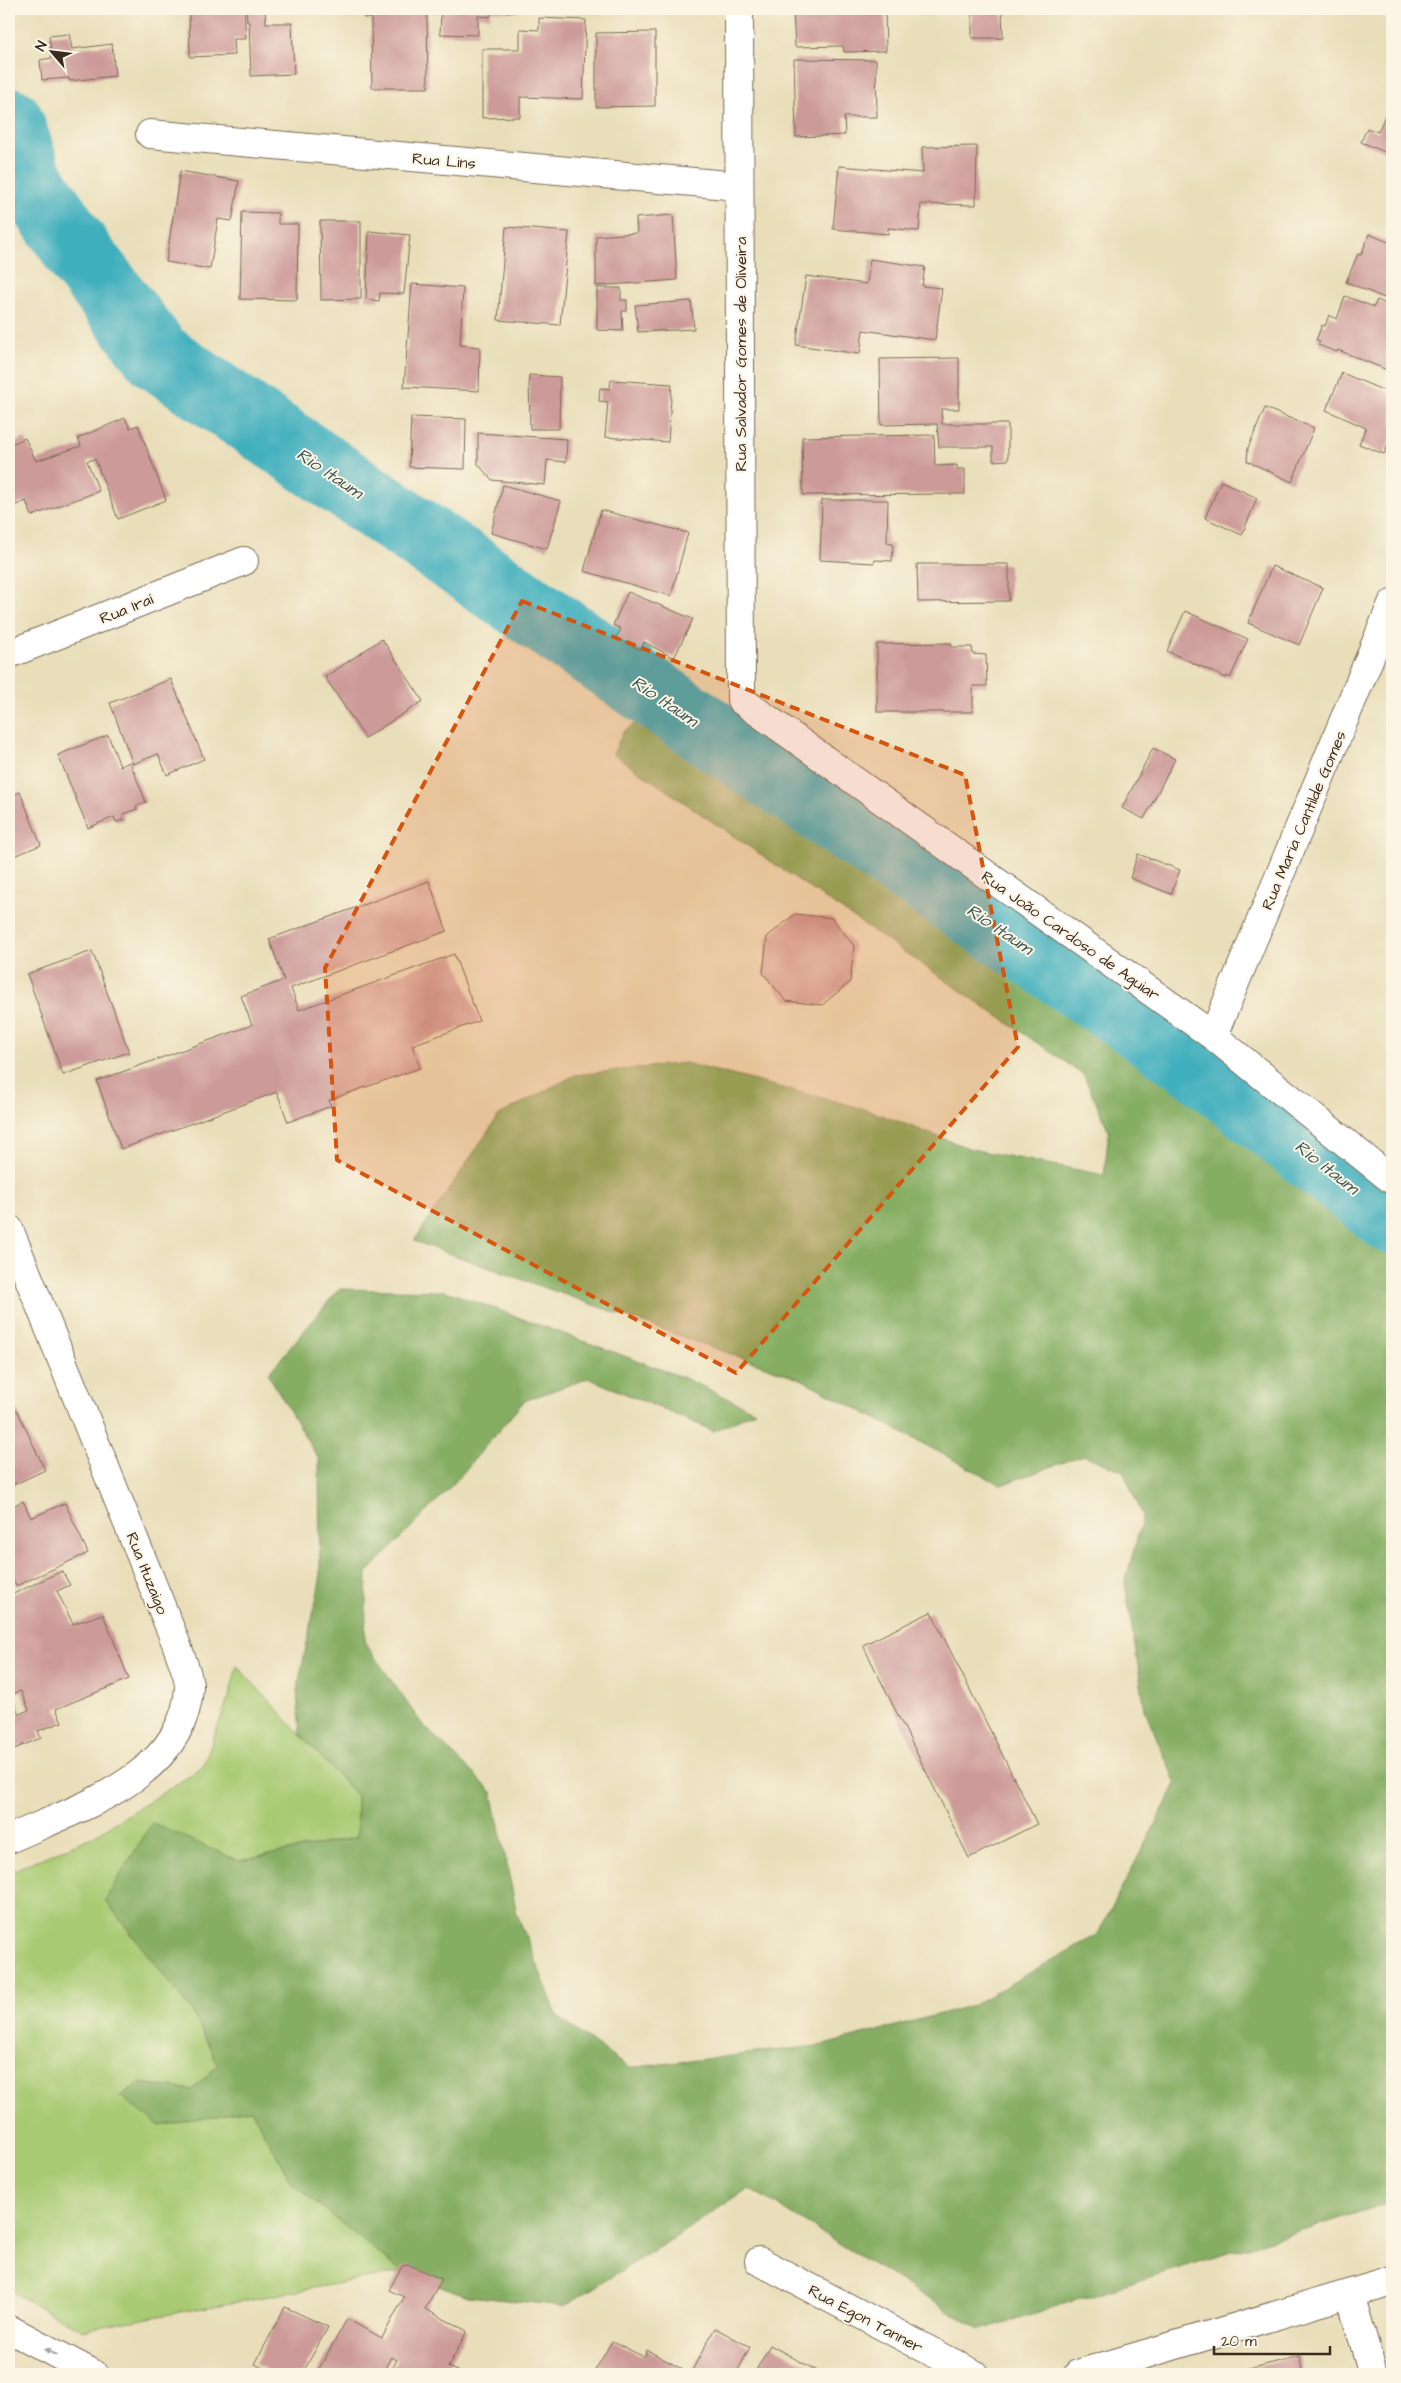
<svg xmlns="http://www.w3.org/2000/svg" width="1401" height="2383" font-family="'Architects Daughter',sans-serif">
<style>
.green{fill:#a8ca72;stroke:#727a48}
.forest{fill:#86ae64;stroke:#606c41}
.lines{fill:none;stroke-linecap:round;stroke-linejoin:round}
.river{stroke:#41afbd;stroke-width:70}
.building{fill:#cc9a98;fill-rule:evenodd}
.minor-casing{stroke:#786954;stroke-width:30}
.tertiary-casing{stroke:#786954;stroke-width:30}
.primary-casing{stroke:#786954;stroke-width:30}
.minor{stroke:#fff;stroke-width:28}
.tertiary{stroke:#fff;stroke-width:28}
.primary{stroke:#fff;stroke-width:28}
.oneway{fill:#a79f9a}
.marked{fill:#d7540e;fill-opacity:0.2;stroke:#d7540e;stroke-width:4;stroke-dasharray:10 6;stroke-linejoin:round}
.labels{text-anchor:middle;stroke-width:4;stroke-linejoin:round;paint-order:stroke}
.street-label{font-size:16px;fill:#3b2a1e;stroke:#fcf5e5}
.water-label{font-size:18px;font-style:italic;fill:#3d5956;stroke:#fcf5e5}
</style>
<rect width="100%" height="100%" fill="#fcf5e5"/>
<filter id="ink" filterUnits="userSpaceOnUse"><feTurbulence type="fractalNoise" baseFrequency=".02" numOctaves="2"/><feDisplacementMap in="SourceGraphic" scale="10" xChannelSelector="R" yChannelSelector="G"/><feConvolveMatrix kernelMatrix="1 2 1 2 8 2 1 2 1" color-interpolation-filters="sRGB"/></filter>
<filter id="wash" filterUnits="userSpaceOnUse"><feTurbulence type="fractalNoise" baseFrequency=".0096" numOctaves="4" result="noise"/><feDisplacementMap in="SourceGraphic" scale="20" xChannelSelector="R" yChannelSelector="G"/><feGaussianBlur stdDeviation="1.12" result="paint"/><feColorMatrix in="noise" values="0 0 0 0 0 0 0 0 0 0 0 0 0 0 0 0 0 1.4 0 .05"/><feComposite in="paint" operator="in"/></filter>
<g filter="url(#wash)">
<rect width="100%" height="100%" fill="#e9deb9"/>
<path class="green" d="M 237,1666 L 357,1796 L 357,1837 L 239,1861 L 152,1824 L 105,1900 L 192,2011 L 219,2065 L 192,2090 L 139,2083 L 211,2116 L 251,2110 L 293,2184 L 402,2272 L 82,2330 L 9,2290 L 9,1872 L 92,1837 L 202,1768 L 229,1697 Z"/>
<path class="forest" d="M 650,713 L 992,940 L 1182,1071 L 1392,1241 L 1392,2202 L 980,2330 L 749,2188 L 674,2238 L 564,2306 L 468,2296 L 402,2272 L 293,2184 L 251,2110 L 160,2126 L 120,2096 L 139,2083 L 192,2090 L 218,2065 L 192,2011 L 105,1900 L 152,1823 L 239,1861 L 357,1837 L 357,1796 L 300,1734 L 297,1690 L 320,1581 L 319,1460 L 268,1374 L 339,1289 L 446,1291 L 682,1377 L 755,1411 L 714,1431 L 588,1378 L 524,1401 L 455,1482 L 367,1573 L 365,1643 L 422,1724 L 492,1792 L 517,1914 L 558,2017 L 628,2068 L 825,2045 L 973,2005 L 1098,1934 L 1176,1784 L 1145,1710 L 1125,1583 L 1143,1516 L 1123,1471 L 1083,1455 L 1001,1485 L 801,1379 L 414,1241 L 499,1115 L 575,1075 L 685,1063 L 865,1109 L 971,1149 L 1104,1175 L 1109,1131 L 1083,1074 L 613,754 L 623,732 Z"/>
<g class="lines">
<path class="river" d="M 9,122 L 28,178 L 82,258 L 158,356 L 1192,1061 L 1392,1219"/>
</g>
<g id="blocks">
<path class="building" d="M 189,9 L 244,9 L 246,39 L 234,39 L 235,55 L 190,57 Z
M 265,9 L 266,23 L 292,23 L 294,74 L 251,76 L 249,22 L 247,22 L 246,10 Z
M 363,9 L 517,9 L 516,12 L 491,11 L 490,17 L 478,16 L 478,35 L 440,34 L 441,13 L 427,12 L 428,88 L 372,88 L 371,18 L 364,18 Z
M 588,9 L 633,9 L 633,13 L 588,13 Z
M 793,9 L 885,9 L 886,51 L 844,52 L 843,46 L 795,47 Z
M 972,9 L 1002,9 L 1003,38 L 972,38 Z
M 539,18 L 586,20 L 583,99 L 520,97 L 520,117 L 482,118 L 482,49 L 520,49 L 520,29 L 539,30 Z
M 655,32 L 655,106 L 596,107 L 596,33 Z
M 69,34 L 72,49 L 112,44 L 115,76 L 69,81 L 69,78 L 42,80 L 40,60 L 52,58 L 49,36 Z
M 794,59 L 876,60 L 877,117 L 844,117 L 845,135 L 796,137 Z
M 1392,99 L 1392,155 L 1361,142 L 1367,128 L 1378,132 Z
M 977,146 L 976,205 L 921,204 L 919,231 L 888,228 L 888,234 L 833,229 L 839,166 L 923,173 L 922,147 Z
M 180,171 L 239,181 L 232,221 L 218,219 L 210,269 L 166,262 Z
M 242,212 L 278,213 L 278,224 L 298,224 L 297,300 L 240,299 Z
M 673,215 L 677,280 L 596,286 L 596,236 L 637,233 L 636,218 Z
M 320,221 L 361,221 L 361,299 L 321,300 Z
M 506,227 L 569,232 L 560,325 L 498,320 Z
M 369,231 L 410,235 L 404,294 L 380,293 L 379,301 L 366,299 Z
M 1369,234 L 1388,242 L 1392,236 L 1392,301 L 1346,282 L 1358,254 L 1361,255 Z
M 870,259 L 925,267 L 922,286 L 942,288 L 935,340 L 863,330 L 860,354 L 796,345 L 806,276 L 867,284 Z
M 412,284 L 463,288 L 460,345 L 480,347 L 479,391 L 404,387 Z
M 597,288 L 621,288 L 621,300 L 627,300 L 627,311 L 622,311 L 623,331 L 597,330 Z
M 1345,296 L 1374,307 L 1377,300 L 1392,306 L 1392,372 L 1338,350 L 1337,352 L 1318,345 L 1320,341 L 1316,340 L 1322,325 L 1325,326 L 1329,315 L 1337,319 Z
M 691,301 L 694,329 L 638,332 L 635,305 Z
M 959,358 L 959,409 L 941,409 L 942,424 L 1008,424 L 1008,460 L 993,461 L 993,447 L 939,447 L 937,424 L 881,425 L 880,359 Z
M 1342,373 L 1392,394 L 1392,435 L 1384,454 L 1359,444 L 1366,428 L 1326,410 Z
M 529,375 L 560,377 L 559,429 L 530,429 Z
M 611,380 L 672,384 L 668,442 L 605,437 L 608,402 L 599,401 L 600,388 L 610,389 Z
M 1265,408 L 1314,428 L 1292,482 L 1247,461 L 1248,448 Z
M 411,417 L 466,419 L 465,469 L 409,467 Z
M 125,418 L 130,428 L 138,425 L 166,500 L 118,519 L 95,459 L 87,461 L 99,491 L 32,516 L 26,501 L 9,508 L 9,445 L 25,438 L 36,461 L 81,446 L 78,438 Z
M 478,433 L 567,439 L 566,462 L 547,460 L 545,485 L 492,480 L 478,464 Z
M 934,435 L 935,466 L 957,465 L 957,469 L 965,469 L 965,494 L 803,495 L 802,437 Z
M 1221,481 L 1257,498 L 1242,535 L 1205,518 Z
M 503,485 L 561,501 L 547,549 L 491,533 Z
M 822,500 L 888,500 L 887,543 L 893,544 L 892,561 L 875,560 L 874,563 L 820,560 Z
M 601,510 L 688,533 L 671,596 L 584,571 Z
M 917,564 L 1009,564 L 1009,601 L 918,602 Z
M 1272,566 L 1323,588 L 1299,645 L 1248,623 Z
M 628,592 L 693,619 L 674,658 L 644,642 L 641,650 L 616,638 L 621,629 L 613,625 Z
M 1185,611 L 1248,639 L 1230,678 L 1227,676 L 1226,678 L 1167,651 Z
M 382,639 L 423,701 L 365,738 L 325,677 Z
M 951,643 L 952,647 L 972,647 L 973,654 L 986,655 L 987,686 L 973,686 L 973,712 L 877,712 L 877,644 Z
M 171,679 L 204,759 L 167,775 L 158,754 L 133,764 L 110,703 Z
M 108,735 L 120,766 L 130,762 L 146,802 L 136,806 L 137,809 L 123,814 L 124,820 L 116,822 L 114,817 L 88,828 L 58,755 Z
M 1153,748 L 1175,759 L 1144,819 L 1122,808 Z
M 20,792 L 41,845 L 9,858 L 9,797 Z
M 1138,854 L 1180,870 L 1171,894 L 1130,878 Z
M 429,881 L 447,931 L 291,988 L 299,1010 L 454,954 L 479,1021 L 412,1045 L 420,1068 L 329,1100 L 331,1106 L 288,1122 L 277,1092 L 121,1149 L 97,1081 L 252,1025 L 241,996 L 284,980 L 269,939 Z
M 795,914 L 832,918 L 854,946 L 850,982 L 822,1005 L 786,1001 L 763,973 L 767,937 Z
M 92,951 L 129,1052 L 63,1075 L 27,974 Z
M 17,1410 L 45,1470 L 9,1487 L 9,1414 Z
M 23,1501 L 31,1518 L 65,1503 L 88,1553 L 16,1586 L 9,1571 L 9,1508 Z
M 62,1571 L 70,1585 L 57,1591 L 73,1624 L 103,1614 L 129,1679 L 56,1709 L 62,1722 L 38,1731 L 41,1738 L 9,1751 L 9,1596 ZM 21,1691 L 29,1710 L 19,1714 L 11,1694 Z
M 931,1612 L 1037,1824 L 969,1858 L 863,1645 Z
M 409,2265 L 442,2279 L 425,2309 L 467,2331 L 448,2367 L 459,2372 L 458,2374 L 389,2374 L 397,2360 L 391,2357 L 382,2374 L 316,2374 L 347,2319 L 382,2338 L 404,2297 L 389,2290 L 402,2266 Z
M 285,2307 L 328,2327 L 302,2374 L 275,2374 L 255,2364 Z
M 715,2328 L 750,2347 L 736,2374 L 690,2374 Z
M 612,2341 L 644,2357 L 647,2350 L 682,2369 L 679,2374 L 593,2374 Z
M 770,2345 L 823,2374 L 754,2374 Z
M 1299,2356 L 1303,2374 L 1239,2374 L 1238,2372 Z"/>
</g>
</g>
<g filter="url(#ink)">
<use href="#blocks" fill-opacity="0" stroke="#786954" stroke-width="1"/>
<g class="lines">
<defs>
<path id="minor" d="M 739,9 L 741,700 L 1213,1036 L 1392,1180
M 150,134 L 739,186
M 9,654 L 244,561
M 1213,1036 L 1392,604
M 759,2261 L 974,2374
M 1350,2294 L 1373,2374
M 1078,2374 L 1392,2281"/>
<path id="tertiary" d="M 9,1229 L 176,1643 C 180,1656 189,1674 189,1687 C 185,1777 77,1808 9,1839"/>
<path id="primary" d="M 9,2329 L 94,2374"/>
</defs>
<use href="#minor" class="minor-casing"/>
<use href="#tertiary" class="tertiary-casing"/>
<use href="#primary" class="primary-casing"/>
<use href="#minor" class="minor"/>
<use href="#tertiary" class="tertiary"/>
<use href="#primary" class="primary"/>
</g>
<defs><path id="oneway-solid" d="M-6-.8H1V-3.2L6.5 0L1 3.2V.8H-6Z" transform="scale(1.25)"/></defs>
<use class="oneway" href="#oneway-solid" transform="translate(51 2352) rotate(-152)"/>
</g>
<path class="marked" d="M 522,601 L 965,775 L 1018,1047 L 736,1373 L 337,1160 L 325,968 Z"/>
<g class="labels">
<g class="street-label">
<text transform="translate(444 160) rotate(5)" y="6">Rua Lins</text>
<text transform="translate(740 354) rotate(-90)" y="6">Rua Salvador Gomes de Oliveira</text>
<text transform="translate(126 608) rotate(-22)" y="6">Rua Iraí</text>
<text transform="translate(1303 820) rotate(-67)" y="6">Rua Maria Cantilde Gomes</text>
<text transform="translate(1071 935) rotate(35)" y="6">Rua João Cardoso de Aguiar</text>
<text transform="translate(148 1573) rotate(68)" y="6">Rua Ituzaigo</text>
<text transform="translate(866 2318) rotate(28)" y="6">Rua Egon Tanner</text>
</g>
<g class="water-label">
<text transform="translate(330 473) rotate(34)" y="6">Rio Itaum</text>
<text transform="translate(665 701) rotate(34)" y="6">Rio Itaum</text>
<text transform="translate(1000 929) rotate(34)" y="6">Rio Itaum</text>
<text transform="translate(1327 1167) rotate(38)" y="6">Rio Itaum</text>
</g>
</g>
<rect width="1401" height="2383" fill="none" stroke="#fcf5e5" stroke-width="30"/>
<g transform="translate(52 52) rotate(298)" stroke="#fcf5e5" stroke-width="4" paint-order="stroke">
<path d="M0-4L9 19L0 12L-9 19Z" fill="#3b2a1e"/>
<text y="-8" font-size="14" font-weight="bold" text-anchor="middle" fill="#3b2a1e">N</text>
</g>
<path d="M1214 2346v8h116v-8" fill="none" stroke="#3b2a1e" stroke-width="2.5"/>
<text x="1221" y="2346" font-size="15" fill="#3b2a1e" stroke="#fcf5e5" stroke-width="4" paint-order="stroke">20 m</text>
</svg>
